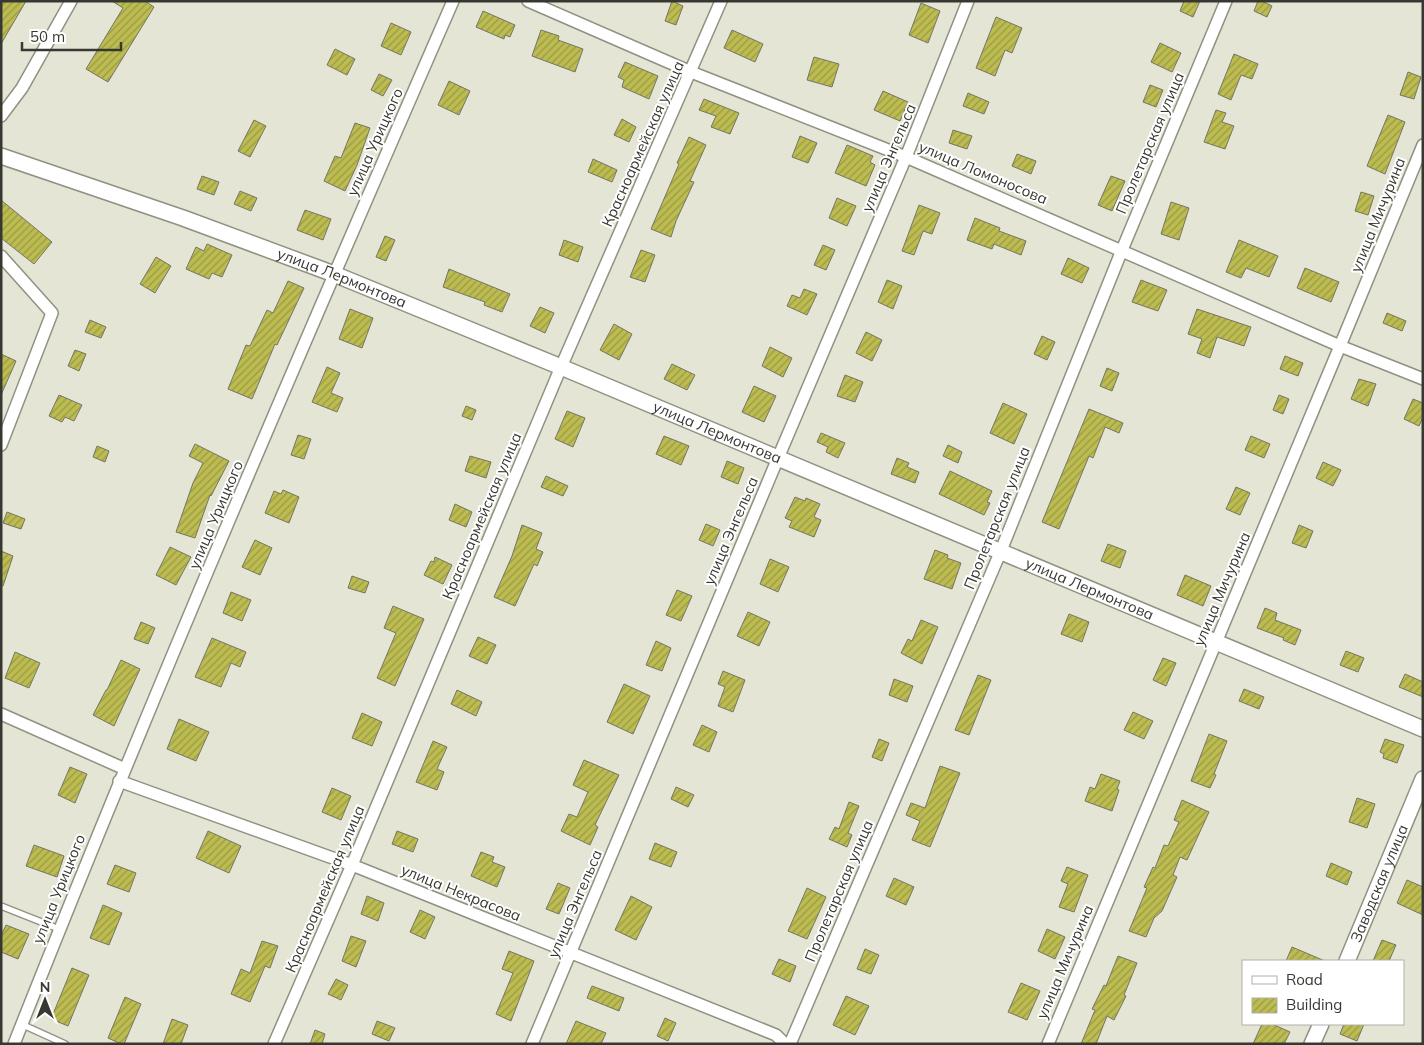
<svg xmlns="http://www.w3.org/2000/svg" width="1424" height="1045" font-family="Mulish,sans-serif">
<style>
.building{fill:url(#building-hatch);stroke:#747566}
.lines{fill:none;stroke-linecap:round;stroke-linejoin:round}
.service-casing{stroke:#909182;stroke-width:8}
.minor-casing{stroke:#909182;stroke-width:14}
.tertiary-casing{stroke:#909182;stroke-width:18}
.service{stroke:#fff;stroke-width:5.5}
.minor{stroke:#fff;stroke-width:11}
.tertiary{stroke:#fff;stroke-width:15}
.labels{text-anchor:middle;stroke-width:4;stroke-linejoin:round;paint-order:stroke}
.street-label{font-size:15px;fill:#383832;stroke:#fff}
</style>
<defs>
<pattern id="building-hatch" width="6" height="6" patternUnits="userSpaceOnUse" patternTransform="scale(1.25)"><rect width="6" height="6" fill="#bcbc51"/><path d="M-1 1l2-2M0 6l6-6M5 7l2-2" fill="none" stroke="#9a9a44"/></pattern>
</defs>
<rect width="100%" height="100%" fill="#e4e5d4"/>
<path class="building" d="M 1,1 L 26,1 L 1,44 Z
M 112,1 L 145,1 L 154,7 L 108,82 L 86,69 L 123,8 Z
M 672,1 L 683,6 L 676,25 L 665,21 Z
M 1184,1 L 1200,1 L 1193,17 L 1180,11 Z
M 1258,1 L 1262,1 L 1272,6 L 1267,17 L 1254,11 Z
M 921,3 L 940,11 L 928,43 L 909,35 Z
M 483,11 L 515,25 L 510,37 L 505,35 L 504,39 L 476,27 Z
M 996,17 L 1022,28 L 1012,53 L 1005,50 L 995,76 L 976,68 Z
M 391,23 L 411,32 L 401,55 L 381,46 Z
M 541,30 L 559,36 L 558,40 L 583,49 L 575,72 L 532,56 Z
M 732,30 L 763,44 L 755,62 L 724,48 Z
M 1160,43 L 1181,53 L 1172,72 L 1151,62 Z
M 335,49 L 355,59 L 347,75 L 327,65 Z
M 1234,54 L 1258,64 L 1252,79 L 1241,75 L 1231,100 L 1218,94 Z
M 814,57 L 839,64 L 832,87 L 807,80 Z
M 625,62 L 658,76 L 649,99 L 622,87 L 624,80 L 618,77 Z
M 1408,72 L 1421,77 L 1414,99 L 1400,95 Z
M 379,74 L 392,80 L 383,96 L 371,90 Z
M 449,81 L 470,91 L 459,115 L 438,105 Z
M 1150,85 L 1163,90 L 1156,107 L 1143,102 Z
M 883,91 L 908,102 L 900,121 L 874,110 Z
M 968,93 L 989,102 L 984,114 L 963,106 Z
M 704,99 L 739,113 L 730,134 L 711,127 L 716,116 L 699,110 Z
M 1216,110 L 1226,113 L 1222,122 L 1234,126 L 1225,149 L 1204,142 Z
M 1388,115 L 1405,122 L 1385,174 L 1367,166 Z
M 622,119 L 636,127 L 629,142 L 614,135 Z
M 254,120 L 266,126 L 250,157 L 238,151 Z
M 355,123 L 370,128 L 357,165 L 345,191 L 324,181 L 335,156 L 341,158 Z
M 953,130 L 972,136 L 967,149 L 949,143 Z
M 800,136 L 817,143 L 808,163 L 792,157 Z
M 689,137 L 706,145 L 690,181 L 694,182 L 676,221 L 671,237 L 651,229 L 679,164 L 677,163 Z
M 847,145 L 873,156 L 870,162 L 875,165 L 866,186 L 835,173 Z
M 1017,154 L 1036,161 L 1031,174 L 1012,166 Z
M 593,159 L 617,170 L 612,182 L 588,172 Z
M 202,176 L 219,182 L 214,195 L 197,189 Z
M 1111,176 L 1125,181 L 1112,211 L 1098,205 Z
M 240,191 L 257,198 L 251,211 L 234,204 Z
M 1361,192 L 1374,196 L 1368,215 L 1355,211 Z
M 837,198 L 856,206 L 847,226 L 829,218 Z
M 1,200 L 52,242 L 34,264 L 1,238 Z
M 1171,202 L 1189,208 L 1179,240 L 1161,234 Z
M 919,205 L 940,213 L 932,234 L 923,231 L 914,255 L 902,251 Z
M 305,210 L 331,219 L 323,240 L 297,230 Z
M 975,218 L 1000,228 L 999,231 L 1026,241 L 1021,255 L 994,244 L 992,249 L 967,240 Z
M 385,236 L 395,240 L 386,261 L 376,257 Z
M 564,240 L 583,247 L 578,262 L 559,255 Z
M 1239,240 L 1278,256 L 1269,277 L 1246,268 L 1241,278 L 1226,272 Z
M 207,244 L 232,255 L 222,277 L 212,273 L 209,279 L 186,269 L 196,247 L 204,251 Z
M 823,245 L 835,250 L 826,270 L 814,265 Z
M 641,250 L 655,255 L 645,282 L 630,277 Z
M 156,257 L 171,266 L 155,293 L 140,284 Z
M 1068,258 L 1089,268 L 1082,283 L 1061,274 Z
M 1305,268 L 1339,282 L 1331,302 L 1297,288 Z
M 449,269 L 510,294 L 502,312 L 484,305 L 485,302 L 443,287 Z
M 887,280 L 902,286 L 893,309 L 878,302 Z
M 1141,280 L 1167,290 L 1158,311 L 1132,302 Z
M 288,281 L 304,288 L 277,345 L 275,344 L 252,399 L 228,389 L 246,345 L 250,346 L 267,310 L 273,313 Z
M 804,289 L 817,294 L 807,315 L 787,306 L 792,295 L 800,298 Z
M 540,307 L 554,313 L 545,333 L 530,326 Z
M 350,309 L 373,318 L 362,348 L 339,339 Z
M 1197,309 L 1251,327 L 1244,346 L 1217,337 L 1210,358 L 1197,353 L 1202,339 L 1188,334 Z
M 1387,313 L 1406,321 L 1402,331 L 1383,323 Z
M 90,320 L 106,327 L 101,338 L 85,332 Z
M 614,324 L 632,334 L 619,360 L 600,350 Z
M 866,332 L 882,340 L 872,361 L 856,353 Z
M 1042,336 L 1055,342 L 1047,360 L 1034,354 Z
M 770,347 L 792,358 L 783,377 L 762,366 Z
M 75,350 L 86,354 L 79,371 L 68,366 Z
M 1,354 L 16,361 L 1,395 Z
M 1285,356 L 1303,363 L 1298,376 L 1280,369 Z
M 672,364 L 695,375 L 687,390 L 664,379 Z
M 327,367 L 340,373 L 331,393 L 343,398 L 337,412 L 312,402 Z
M 1107,368 L 1119,373 L 1112,391 L 1100,386 Z
M 845,375 L 863,382 L 855,402 L 837,396 Z
M 1359,379 L 1376,384 L 1368,406 L 1351,399 Z
M 754,386 L 776,396 L 764,422 L 742,412 Z
M 59,395 L 82,405 L 74,421 L 65,417 L 62,422 L 49,416 Z
M 1279,395 L 1289,399 L 1283,414 L 1273,410 Z
M 1413,399 L 1423,403 L 1423,417 L 1419,426 L 1404,419 Z
M 1003,403 L 1027,414 L 1014,444 L 990,433 Z
M 466,406 L 476,410 L 472,420 L 462,416 Z
M 1089,409 L 1123,423 L 1119,433 L 1105,427 L 1093,458 L 1089,456 L 1059,529 L 1042,522 Z
M 567,411 L 585,418 L 573,447 L 555,439 Z
M 821,433 L 845,443 L 838,458 L 826,452 L 828,447 L 817,442 Z
M 298,435 L 311,439 L 304,459 L 291,455 Z
M 664,436 L 689,446 L 681,465 L 656,454 Z
M 1251,436 L 1270,444 L 1264,458 L 1245,450 Z
M 195,444 L 229,461 L 211,496 L 210,495 L 195,538 L 176,532 L 193,483 L 203,463 L 189,456 Z
M 948,445 L 962,452 L 958,463 L 943,456 Z
M 97,446 L 109,451 L 105,462 L 93,457 Z
M 470,456 L 491,462 L 486,478 L 465,471 Z
M 897,458 L 909,463 L 907,467 L 919,472 L 915,483 L 891,474 Z
M 727,461 L 744,468 L 738,484 L 721,477 Z
M 1323,462 L 1341,470 L 1333,486 L 1316,478 Z
M 950,471 L 992,491 L 987,502 L 990,503 L 984,515 L 939,494 Z
M 546,476 L 568,486 L 563,496 L 541,487 Z
M 1236,487 L 1250,493 L 1240,515 L 1226,509 Z
M 283,490 L 299,497 L 289,523 L 265,513 L 274,491 L 281,494 Z
M 795,497 L 805,501 L 806,498 L 820,504 L 814,517 L 821,520 L 814,537 L 789,527 L 792,521 L 785,518 Z
M 455,504 L 472,512 L 466,527 L 449,520 Z
M 7,512 L 25,519 L 21,529 L 3,523 Z
M 706,524 L 720,530 L 713,546 L 699,540 Z
M 522,525 L 542,533 L 536,549 L 543,552 L 537,566 L 534,564 L 515,606 L 494,597 L 512,556 Z
M 1299,525 L 1313,531 L 1306,548 L 1292,543 Z
M 255,540 L 272,548 L 260,575 L 242,567 Z
M 1108,544 L 1126,551 L 1120,568 L 1101,561 Z
M 170,547 L 191,557 L 176,585 L 156,575 Z
M 935,550 L 948,555 L 947,558 L 961,563 L 952,589 L 924,579 Z
M 1,551 L 13,556 L 3,586 L 1,586 Z
M 435,557 L 452,565 L 443,584 L 424,575 L 431,561 L 434,562 Z
M 770,559 L 789,567 L 778,592 L 760,584 Z
M 1185,575 L 1211,586 L 1203,606 L 1177,595 Z
M 352,576 L 369,582 L 365,593 L 348,588 Z
M 677,590 L 692,596 L 681,621 L 666,615 Z
M 231,592 L 251,600 L 242,621 L 223,613 Z
M 393,606 L 424,619 L 395,686 L 377,678 L 396,633 L 384,628 Z
M 1265,608 L 1277,613 L 1275,620 L 1301,630 L 1295,645 L 1283,640 L 1284,638 L 1257,628 Z
M 748,612 L 770,622 L 759,646 L 737,636 Z
M 1069,614 L 1089,622 L 1082,642 L 1061,634 Z
M 921,620 L 938,627 L 922,664 L 901,653 L 908,639 L 912,641 Z
M 141,622 L 155,628 L 148,644 L 134,639 Z
M 478,637 L 496,645 L 487,664 L 469,656 Z
M 212,638 L 246,652 L 240,667 L 231,663 L 221,687 L 195,677 Z
M 656,641 L 671,648 L 662,671 L 646,665 Z
M 1346,651 L 1364,658 L 1358,672 L 1340,665 Z
M 15,652 L 40,663 L 29,688 L 5,678 Z
M 1163,658 L 1176,663 L 1166,686 L 1153,680 Z
M 121,660 L 140,669 L 114,726 L 93,715 L 106,690 L 107,690 Z
M 723,671 L 745,680 L 733,712 L 718,706 L 725,687 L 718,684 Z
M 1405,674 L 1423,682 L 1423,697 L 1399,687 Z
M 978,675 L 991,680 L 969,735 L 955,730 Z
M 894,679 L 913,686 L 907,702 L 889,695 Z
M 624,684 L 650,696 L 633,734 L 607,722 Z
M 1244,689 L 1264,697 L 1259,709 L 1239,701 Z
M 457,690 L 482,702 L 476,716 L 451,704 Z
M 1133,712 L 1153,721 L 1144,739 L 1124,730 Z
M 362,713 L 382,722 L 372,746 L 352,738 Z
M 179,719 L 209,732 L 196,761 L 167,749 Z
M 702,725 L 717,732 L 709,752 L 693,745 Z
M 1209,734 L 1227,741 L 1214,774 L 1216,775 L 1210,788 L 1191,781 Z
M 879,739 L 889,743 L 882,761 L 872,757 Z
M 1385,739 L 1404,745 L 1397,763 L 1383,758 L 1384,754 L 1380,752 Z
M 433,741 L 447,747 L 437,769 L 444,772 L 437,790 L 416,782 Z
M 584,760 L 619,775 L 595,825 L 598,827 L 590,845 L 561,831 L 569,814 L 577,817 L 588,792 L 573,785 Z
M 940,766 L 960,773 L 930,847 L 912,840 L 920,821 L 906,815 L 911,803 L 925,808 Z
M 70,767 L 87,774 L 75,803 L 58,795 Z
M 1101,774 L 1120,781 L 1117,789 L 1119,790 L 1112,811 L 1085,801 L 1090,787 L 1095,789 Z
M 676,787 L 694,795 L 688,807 L 671,799 Z
M 332,788 L 351,796 L 341,820 L 322,812 Z
M 1357,798 L 1375,804 L 1367,828 L 1349,822 Z
M 1182,800 L 1209,812 L 1187,860 L 1180,857 L 1173,875 L 1177,877 L 1162,911 L 1154,918 L 1146,937 L 1129,931 L 1147,888 L 1144,887 L 1153,867 L 1155,868 L 1164,845 L 1168,846 L 1179,822 L 1174,820 Z
M 849,802 L 859,806 L 848,833 L 852,835 L 847,847 L 829,839 L 835,827 L 839,829 Z
M 208,831 L 241,846 L 229,873 L 196,858 Z
M 397,831 L 418,839 L 413,852 L 392,844 Z
M 655,843 L 677,852 L 671,867 L 649,859 Z
M 34,845 L 64,856 L 57,877 L 26,866 Z
M 481,852 L 494,857 L 492,862 L 505,867 L 497,887 L 471,876 Z
M 1331,863 L 1352,872 L 1347,885 L 1326,876 Z
M 115,865 L 136,873 L 129,892 L 107,884 Z
M 1067,867 L 1088,875 L 1074,912 L 1059,907 L 1068,884 L 1061,881 Z
M 894,878 L 914,887 L 906,905 L 886,896 Z
M 1407,880 L 1423,887 L 1423,915 L 1397,903 Z
M 558,883 L 570,888 L 559,914 L 546,909 Z
M 807,888 L 826,897 L 807,939 L 788,931 Z
M 367,896 L 384,903 L 378,921 L 361,914 Z
M 631,896 L 652,907 L 636,940 L 615,930 Z
M 103,905 L 122,913 L 109,945 L 90,938 Z
M 420,910 L 435,917 L 425,939 L 410,932 Z
M 6,925 L 29,934 L 18,959 L 1,952 L 1,936 Z
M 1047,929 L 1065,937 L 1055,959 L 1038,951 Z
M 351,936 L 366,941 L 356,967 L 342,961 Z
M 1382,940 L 1396,945 L 1389,961 L 1373,961 Z
M 262,941 L 278,946 L 270,968 L 265,966 L 250,1002 L 231,994 L 241,969 L 250,973 Z
M 1292,947 L 1325,961 L 1286,961 Z
M 865,949 L 879,955 L 871,974 L 857,969 Z
M 509,951 L 534,961 L 511,1021 L 496,1014 L 513,973 L 502,969 Z
M 1118,956 L 1137,963 L 1124,995 L 1126,996 L 1114,1020 L 1107,1016 L 1096,1044 L 1081,1044 L 1095,1010 L 1092,1009 L 1104,985 L 1106,986 Z
M 779,959 L 796,966 L 790,982 L 772,974 Z
M 72,968 L 89,975 L 68,1026 L 51,1019 Z
M 336,979 L 348,985 L 341,1000 L 328,994 Z
M 1021,983 L 1040,991 L 1027,1020 L 1008,1012 Z
M 592,986 L 624,998 L 619,1011 L 587,998 Z
M 846,996 L 869,1006 L 855,1035 L 833,1025 Z
M 125,997 L 141,1004 L 124,1044 L 121,1044 L 108,1038 Z
M 665,1018 L 676,1023 L 668,1041 L 657,1036 Z
M 172,1019 L 188,1025 L 181,1044 L 163,1044 Z
M 377,1021 L 395,1028 L 389,1041 L 372,1034 Z
M 576,1021 L 606,1033 L 601,1044 L 566,1044 Z
M 1262,1024 L 1272,1024 L 1290,1032 L 1284,1044 L 1253,1044 Z
M 1344,1024 L 1364,1024 L 1357,1041 L 1340,1034 Z
M 315,1030 L 325,1034 L 322,1044 L 310,1044 Z"/>
<g class="lines">
<defs>
<path id="service" d="M 1,906 L 59,929
M 21,1024 L 65,1044"/>
<path id="minor" d="M 528,1 L 691,72 L 906,157 L 1340,346 L 1423,379
M 1,116 L 22,88 L 71,1
M 1,256 L 52,313 L 1,445
M 1,714 L 125,769
M 119,781 L 352,865 L 776,1035 L 785,1044
M 14,1044 C 153,693 302,347 453,1
M 274,1044 L 352,865 L 561,367 L 721,1
M 532,1044 L 778,458 L 906,157 L 968,1
M 790,1044 L 1000,553 L 1122,250 L 1226,1
M 1048,1044 L 1340,346 L 1423,145"/>
<g id="tertiary">
<path id="s1" d="M 1,156 L 183,218 L 334,274 L 561,367 L 1423,729"/>
<path id="s2" d="M 1347,961 L 1423,779"/>
<path d="M 1312,1044 L 1321,1024"/>
</g>
</defs>
<use href="#service" class="service-casing"/>
<use href="#minor" class="minor-casing"/>
<use href="#tertiary" class="tertiary-casing"/>
<use href="#service" class="service"/>
<use href="#minor" class="minor"/>
<use href="#tertiary" class="tertiary"/>
</g>
<g class="labels">
<g class="street-label">
<text transform="translate(375 142) rotate(-66)" y="5">улица Урицкого</text>
<text transform="translate(1150 143) rotate(-67)" y="5">Пролетарская улица</text>
<text transform="translate(643 144) rotate(-66)" y="5">Красноармейская улица</text>
<text transform="translate(889 158) rotate(-67)" y="5">улица Энгельса</text>
<text transform="translate(983 173) rotate(23)" y="5">улица Ломоносова</text>
<text transform="translate(1378 215) rotate(-68)" y="5">улица Мичурина</text>
<text dy="5" stroke="none"><textPath href="#s1" startOffset="362">улица Лермонтова</textPath></text>
<text dy="5" stroke="none"><textPath href="#s1" startOffset="768">улица Лермонтова</textPath></text>
<text transform="translate(216 515) rotate(-67)" y="5">улица Урицкого</text>
<text transform="translate(482 516) rotate(-67)" y="5">Красноармейская улица</text>
<text transform="translate(997 518) rotate(-68)" y="5">Пролетарская улица</text>
<text transform="translate(731 531) rotate(-67)" y="5">улица Энгельса</text>
<text dy="5" stroke="none"><textPath href="#s1" startOffset="1172">улица Лермонтова</textPath></text>
<text transform="translate(1222 589) rotate(-67)" y="5">улица Мичурина</text>
<text dy="5" stroke="none"><textPath href="#s2" startOffset="84">Заводская улица</textPath></text>
<text transform="translate(59 889) rotate(-68)" y="5">улица Урицкого</text>
<text transform="translate(325 889) rotate(-67)" y="5">Красноармейская улица</text>
<text transform="translate(839 891) rotate(-67)" y="5">Пролетарская улица</text>
<text transform="translate(461 893) rotate(22)" y="5">улица Некрасова</text>
<text transform="translate(575 904) rotate(-67)" y="5">улица Энгельса</text>
<text transform="translate(1065 962) rotate(-67)" y="5">улица Мичурина</text>
</g>
</g>
<rect width="1424" height="1045" fill="none" stroke="#383832" stroke-width="5"/>
<rect x="1242" y="960" width="162" height="65" fill="#ffffff" stroke="#afafad"/>
<rect x="1252" y="976" width="25" height="8" fill="#ffffff" stroke="#afafad"/>
<text x="1286" y="985" font-size="15" fill="#383832">Road</text>
<rect x="1252" y="998" width="25" height="15" fill="url(#building-hatch)" stroke="#afafad"/>
<text x="1286" y="1010" font-size="15" fill="#383832">Building</text>
<g transform="translate(45 1000)" stroke="#ffffff" stroke-width="4" paint-order="stroke">
<path d="M0-4L9 19L0 12L-9 19Z" fill="#383832"/>
<text y="-8" font-size="14" font-weight="bold" text-anchor="middle" fill="#383832">N</text>
</g>
<path d="M22 42v8h99v-8" fill="none" stroke="#383832" stroke-width="2.5"/>
<text x="30" y="42" font-size="15" fill="#383832" stroke="#ffffff" stroke-width="4" paint-order="stroke">50 m</text>
</svg>
